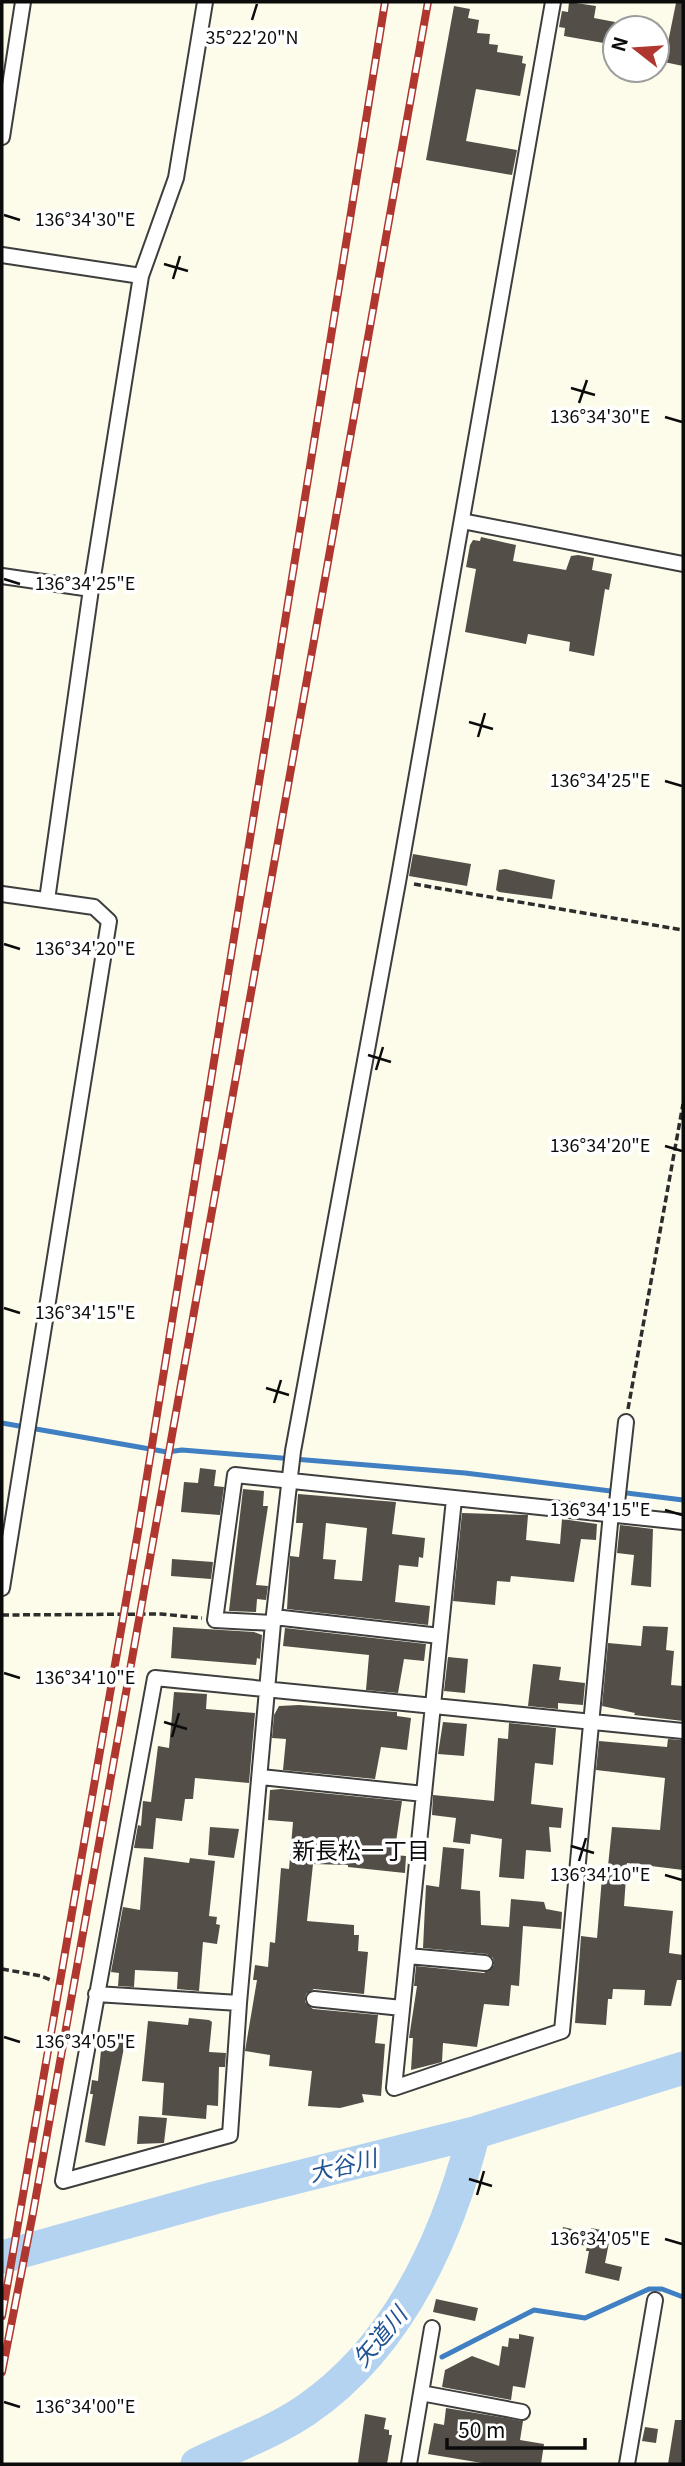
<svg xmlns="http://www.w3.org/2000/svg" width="685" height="2466" font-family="Georgia,'Noto Sans JP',serif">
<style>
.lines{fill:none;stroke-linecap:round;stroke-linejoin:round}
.stream{stroke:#4080c2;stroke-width:5}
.river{stroke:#b4d3f1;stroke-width:33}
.building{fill:#534e48;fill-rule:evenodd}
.minor-casing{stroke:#3e3e3e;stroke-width:18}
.path{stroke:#2d2d2d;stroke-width:3.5;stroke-dasharray:7 3.5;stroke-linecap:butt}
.minor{stroke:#fff;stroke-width:14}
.rail-casing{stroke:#b0372f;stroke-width:8}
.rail{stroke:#fff;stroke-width:5;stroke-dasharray:16;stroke-linecap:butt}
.ticks{fill:none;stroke:#0b0b0b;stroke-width:2.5}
.labels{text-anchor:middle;stroke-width:7;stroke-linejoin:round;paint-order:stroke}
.neighbourhood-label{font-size:23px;fill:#0b0b0b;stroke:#fff}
.water-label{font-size:23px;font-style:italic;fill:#1f5392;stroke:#fff}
.ticks-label{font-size:18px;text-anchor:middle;fill:#0b0b0b;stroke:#fff;stroke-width:7;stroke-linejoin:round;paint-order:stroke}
</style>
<rect width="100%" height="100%" fill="#fdfceb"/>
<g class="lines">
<path class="stream" d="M 2,1423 L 167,1452 L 182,1450 L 465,1473 L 683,1500
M 442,2357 L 534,2310 L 585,2318 L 649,2289 L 662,2289 L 683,2297"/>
<path class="river" d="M 2,2257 L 214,2198 L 474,2133 L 683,2068
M 197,2464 C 232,2447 274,2432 306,2410 C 398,2347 447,2238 474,2133"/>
</g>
<path class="building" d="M 569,2 L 596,6 L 594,18 L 615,22 L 615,45 L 564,36 L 565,28 L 559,27 L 562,11 L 568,12 Z
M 676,3 L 683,3 L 683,66 L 664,62 Z
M 454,6 L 470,9 L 468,18 L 479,20 L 477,33 L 490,34 L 489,44 L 498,45 L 497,52 L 523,56 L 522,63 L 526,64 L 520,96 L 476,89 L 466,141 L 517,150 L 512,175 L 426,160 Z
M 481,537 L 516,545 L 513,561 L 566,570 L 571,556 L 578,555 L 594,558 L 592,570 L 612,574 L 609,590 L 605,589 L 594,656 L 569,651 L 570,642 L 528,634 L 526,644 L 465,632 L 476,569 L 466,567 L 470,545 L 473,540 L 480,541 Z
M 413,854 L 471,864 L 467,886 L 409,876 Z
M 505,869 L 555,880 L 552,899 L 499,892 L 496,890 L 499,870 Z
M 200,1468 L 216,1470 L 214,1486 L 224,1487 L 220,1515 L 181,1512 L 184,1482 L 198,1483 Z
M 243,1489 L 264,1491 L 263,1506 L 268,1506 L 256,1585 L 268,1586 L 266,1600 L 257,1599 L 256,1612 L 229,1611 Z
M 298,1494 L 396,1502 L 392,1534 L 425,1538 L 423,1558 L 419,1557 L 418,1567 L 399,1565 L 395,1602 L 430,1606 L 428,1625 L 287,1609 L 290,1556 L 299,1557 L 303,1523 L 296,1523 ZM 326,1523 L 367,1528 L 362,1581 L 334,1579 L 336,1560 L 323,1559 Z
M 462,1513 L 528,1515 L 526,1540 L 560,1544 L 562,1519 L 597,1524 L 596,1540 L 581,1539 L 574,1582 L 511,1576 L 510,1582 L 497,1581 L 495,1605 L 453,1601 Z
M 620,1525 L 653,1529 L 651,1587 L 631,1585 L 634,1555 L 617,1553 Z
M 172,1559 L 213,1562 L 211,1579 L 171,1576 Z
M 643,1626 L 668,1627 L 666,1650 L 674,1651 L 671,1685 L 683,1686 L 683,1721 L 634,1715 L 635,1713 L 602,1706 L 608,1643 L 641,1646 Z
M 173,1627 L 254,1632 L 262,1635 L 260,1659 L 257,1658 L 256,1665 L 171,1658 Z
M 285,1628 L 426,1644 L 424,1661 L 404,1659 L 398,1693 L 366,1690 L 369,1655 L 283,1646 Z
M 448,1657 L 468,1659 L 465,1693 L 444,1691 Z
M 533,1664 L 561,1667 L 559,1680 L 585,1683 L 583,1705 L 558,1703 L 558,1709 L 528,1706 Z
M 174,1692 L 207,1694 L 206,1709 L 255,1713 L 249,1783 L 195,1778 L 193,1799 L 185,1799 L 182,1821 L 156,1818 L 153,1849 L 134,1848 L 138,1825 L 141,1826 L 143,1801 L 151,1802 L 158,1746 L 169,1748 Z
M 299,1705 L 397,1712 L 397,1716 L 411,1718 L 407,1750 L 381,1747 L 375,1779 L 283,1770 L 286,1739 L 272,1738 L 274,1715 L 279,1706 Z
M 443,1722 L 467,1724 L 464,1756 L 438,1754 Z
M 509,1723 L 556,1728 L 553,1765 L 535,1763 L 531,1804 L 563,1808 L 561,1828 L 549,1827 L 551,1852 L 526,1850 L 524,1879 L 499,1877 L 502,1839 L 471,1834 L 470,1844 L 453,1842 L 456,1818 L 432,1815 L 433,1795 L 494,1801 L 498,1738 L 508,1739 Z
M 668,1739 L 683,1740 L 683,1870 L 627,1863 L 624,1906 L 673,1911 L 669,1953 L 683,1955 L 683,1980 L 677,1980 L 671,2006 L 644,2005 L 645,1990 L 613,1989 L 612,1999 L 608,1999 L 606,2025 L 575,2023 L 581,1936 L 597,1938 L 603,1865 L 608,1866 L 612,1827 L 660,1830 L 665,1778 L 596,1770 L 599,1741 L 667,1747 Z
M 281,1789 L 402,1801 L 394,1855 L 406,1856 L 405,1873 L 348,1867 L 348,1865 L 313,1864 L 307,1921 L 354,1925 L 354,1935 L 359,1935 L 358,1951 L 368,1952 L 364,1994 L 314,1989 L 306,1994 L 305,2002 L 313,2009 L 378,2015 L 375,2043 L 385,2044 L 381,2096 L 362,2094 L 364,2102 L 340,2108 L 308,2106 L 312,2071 L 269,2066 L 270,2055 L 245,2051 L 257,1980 L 253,1980 L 255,1965 L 268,1967 L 270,1942 L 275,1943 L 281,1868 L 289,1869 L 293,1822 L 268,1820 L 270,1790 Z
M 210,1827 L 239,1829 L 234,1858 L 208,1855 Z
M 443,1847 L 464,1849 L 461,1889 L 480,1891 L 481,1925 L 509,1927 L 511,1899 L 544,1902 L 546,1909 L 562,1912 L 561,1929 L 523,1926 L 519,1986 L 511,1985 L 509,2006 L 484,2004 L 477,2047 L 443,2043 L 442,2062 L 411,2070 L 413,2038 L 409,2038 L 417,1986 L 414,1986 L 416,1966 L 484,1973 L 494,1965 L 493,1958 L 487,1954 L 423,1948 L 426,1885 L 439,1887 Z
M 144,1857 L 189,1863 L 190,1858 L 215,1861 L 209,1916 L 217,1917 L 216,1924 L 220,1925 L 217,1944 L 203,1942 L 199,1991 L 177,1989 L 178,1972 L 135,1970 L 134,1987 L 118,1986 L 119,1973 L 111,1972 L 123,1907 L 140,1910 Z
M 189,2018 L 209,2020 L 212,2022 L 209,2052 L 226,2053 L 225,2067 L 219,2067 L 218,2106 L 207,2105 L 206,2119 L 162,2115 L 164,2083 L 142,2081 L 148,2021 L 188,2025 Z
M 102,2040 L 125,2042 L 105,2146 L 85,2142 L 93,2094 L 90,2094 L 92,2080 L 98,2081 Z
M 139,2116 L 167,2118 L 164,2143 L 137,2144 Z
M 563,2227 L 590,2233 L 591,2228 L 611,2232 L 605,2263 L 622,2267 L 619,2281 L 585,2273 L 589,2251 L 586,2251 L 587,2246 L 560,2241 Z
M 436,2299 L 478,2308 L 475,2321 L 433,2312 Z
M 519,2334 L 534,2337 L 525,2388 L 513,2386 L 511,2400 L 442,2387 L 445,2370 L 472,2356 L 499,2366 L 502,2346 L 508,2347 L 509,2338 L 519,2339 Z
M 446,2408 L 523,2421 L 520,2440 L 544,2444 L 541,2464 L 488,2464 L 428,2454 L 434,2423 L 444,2425 Z
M 365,2414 L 386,2418 L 384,2429 L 389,2430 L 389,2435 L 392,2435 L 387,2464 L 358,2463 Z
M 675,2420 L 683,2420 L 683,2464 L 668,2464 Z
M 645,2427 L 658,2429 L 656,2443 L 642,2441 Z"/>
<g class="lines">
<defs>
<path id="minor" d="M 2,137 L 23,2
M 2,255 L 141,276
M 462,521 L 683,564
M 2,576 L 91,589
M 2,894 L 94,907 L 109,921 L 2,1588
M 47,900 L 91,589 L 141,276 L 176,178 L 205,2
M 454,1499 L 394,2088 L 562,2031 L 611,1513 L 617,1503 L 626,1422
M 274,1617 L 440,1636
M 273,1623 L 215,1620 L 235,1475 L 683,1522
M 261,1777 L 424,1794
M 408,1956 L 485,1963
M 96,1994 L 239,2003 L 230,2135 L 63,2181 L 155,1678 L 683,1731
M 314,1999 L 402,2008
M 239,2003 L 273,1623 L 293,1451 L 398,882 L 553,2
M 421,2393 L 522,2412
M 409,2464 L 432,2328
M 627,2464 L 655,2300"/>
</defs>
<use href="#minor" class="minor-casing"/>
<path class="path" d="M 414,884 L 683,930
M 628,1409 L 683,1104
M 2,1615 L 161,1614 L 202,1618
M 2,1969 L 41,1976 L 53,1981"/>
<use href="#minor" class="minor"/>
<defs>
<path id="rail" d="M 2,2316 L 138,1532 L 385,2
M 2,2372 L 33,2213 L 428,2"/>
</defs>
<use href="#rail" class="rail-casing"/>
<use href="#rail" class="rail"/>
</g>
<path class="ticks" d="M 252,20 L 257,4M 4,215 L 20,220M 164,264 L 188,271M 173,279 L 180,256M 571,388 L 595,395M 579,403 L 587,380M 665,417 L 682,422M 4,579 L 20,584M 469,722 L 493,729M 478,737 L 485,713M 665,781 L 682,786M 4,944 L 20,949M 368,1055 L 391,1062M 376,1070 L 383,1047M 665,1146 L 682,1151M 4,1308 L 20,1313M 266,1388 L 289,1395M 274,1403 L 281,1380M 665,1510 L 682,1515M 4,1673 L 20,1678M 164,1722 L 187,1729M 172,1737 L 179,1713M 571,1846 L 594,1853M 579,1861 L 586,1838M 665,1875 L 682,1880M 4,2037 L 20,2042M 469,2179 L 492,2186M 477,2195 L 484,2171M 665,2239 L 682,2244M 4,2402 L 20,2407"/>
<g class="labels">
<g class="neighbourhood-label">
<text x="361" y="1859">新長松一丁目</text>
</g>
<g class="water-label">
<text transform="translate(343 2166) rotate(-14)" y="8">大谷川</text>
<text transform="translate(380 2337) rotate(-50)" y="8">矢道川</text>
</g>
</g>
<g class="ticks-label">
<text x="252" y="44">35°22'20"N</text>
<text x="85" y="226">136°34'30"E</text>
<text x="600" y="423">136°34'30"E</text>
<text x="85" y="590">136°34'25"E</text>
<text x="600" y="787">136°34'25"E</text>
<text x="85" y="955">136°34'20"E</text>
<text x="600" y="1152">136°34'20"E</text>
<text x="85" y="1319">136°34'15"E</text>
<text x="600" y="1516">136°34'15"E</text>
<text x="85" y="1684">136°34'10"E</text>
<text x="600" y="1881">136°34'10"E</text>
<text x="85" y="2048">136°34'05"E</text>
<text x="600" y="2245">136°34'05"E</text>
<text x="85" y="2413">136°34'00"E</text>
</g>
<rect width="685" height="2466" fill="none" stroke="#0b0b0b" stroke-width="7"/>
<g transform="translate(636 49) rotate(287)"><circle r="33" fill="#ffffff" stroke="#9d9d9d" stroke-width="2"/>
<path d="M0-5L12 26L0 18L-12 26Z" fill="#b0372f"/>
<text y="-10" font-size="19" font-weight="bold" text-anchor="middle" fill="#0b0b0b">N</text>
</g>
<path d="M447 2438v10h138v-10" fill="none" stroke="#0b0b0b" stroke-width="3.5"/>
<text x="458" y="2438" font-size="21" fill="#0b0b0b" stroke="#ffffff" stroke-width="5" paint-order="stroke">50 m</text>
</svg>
